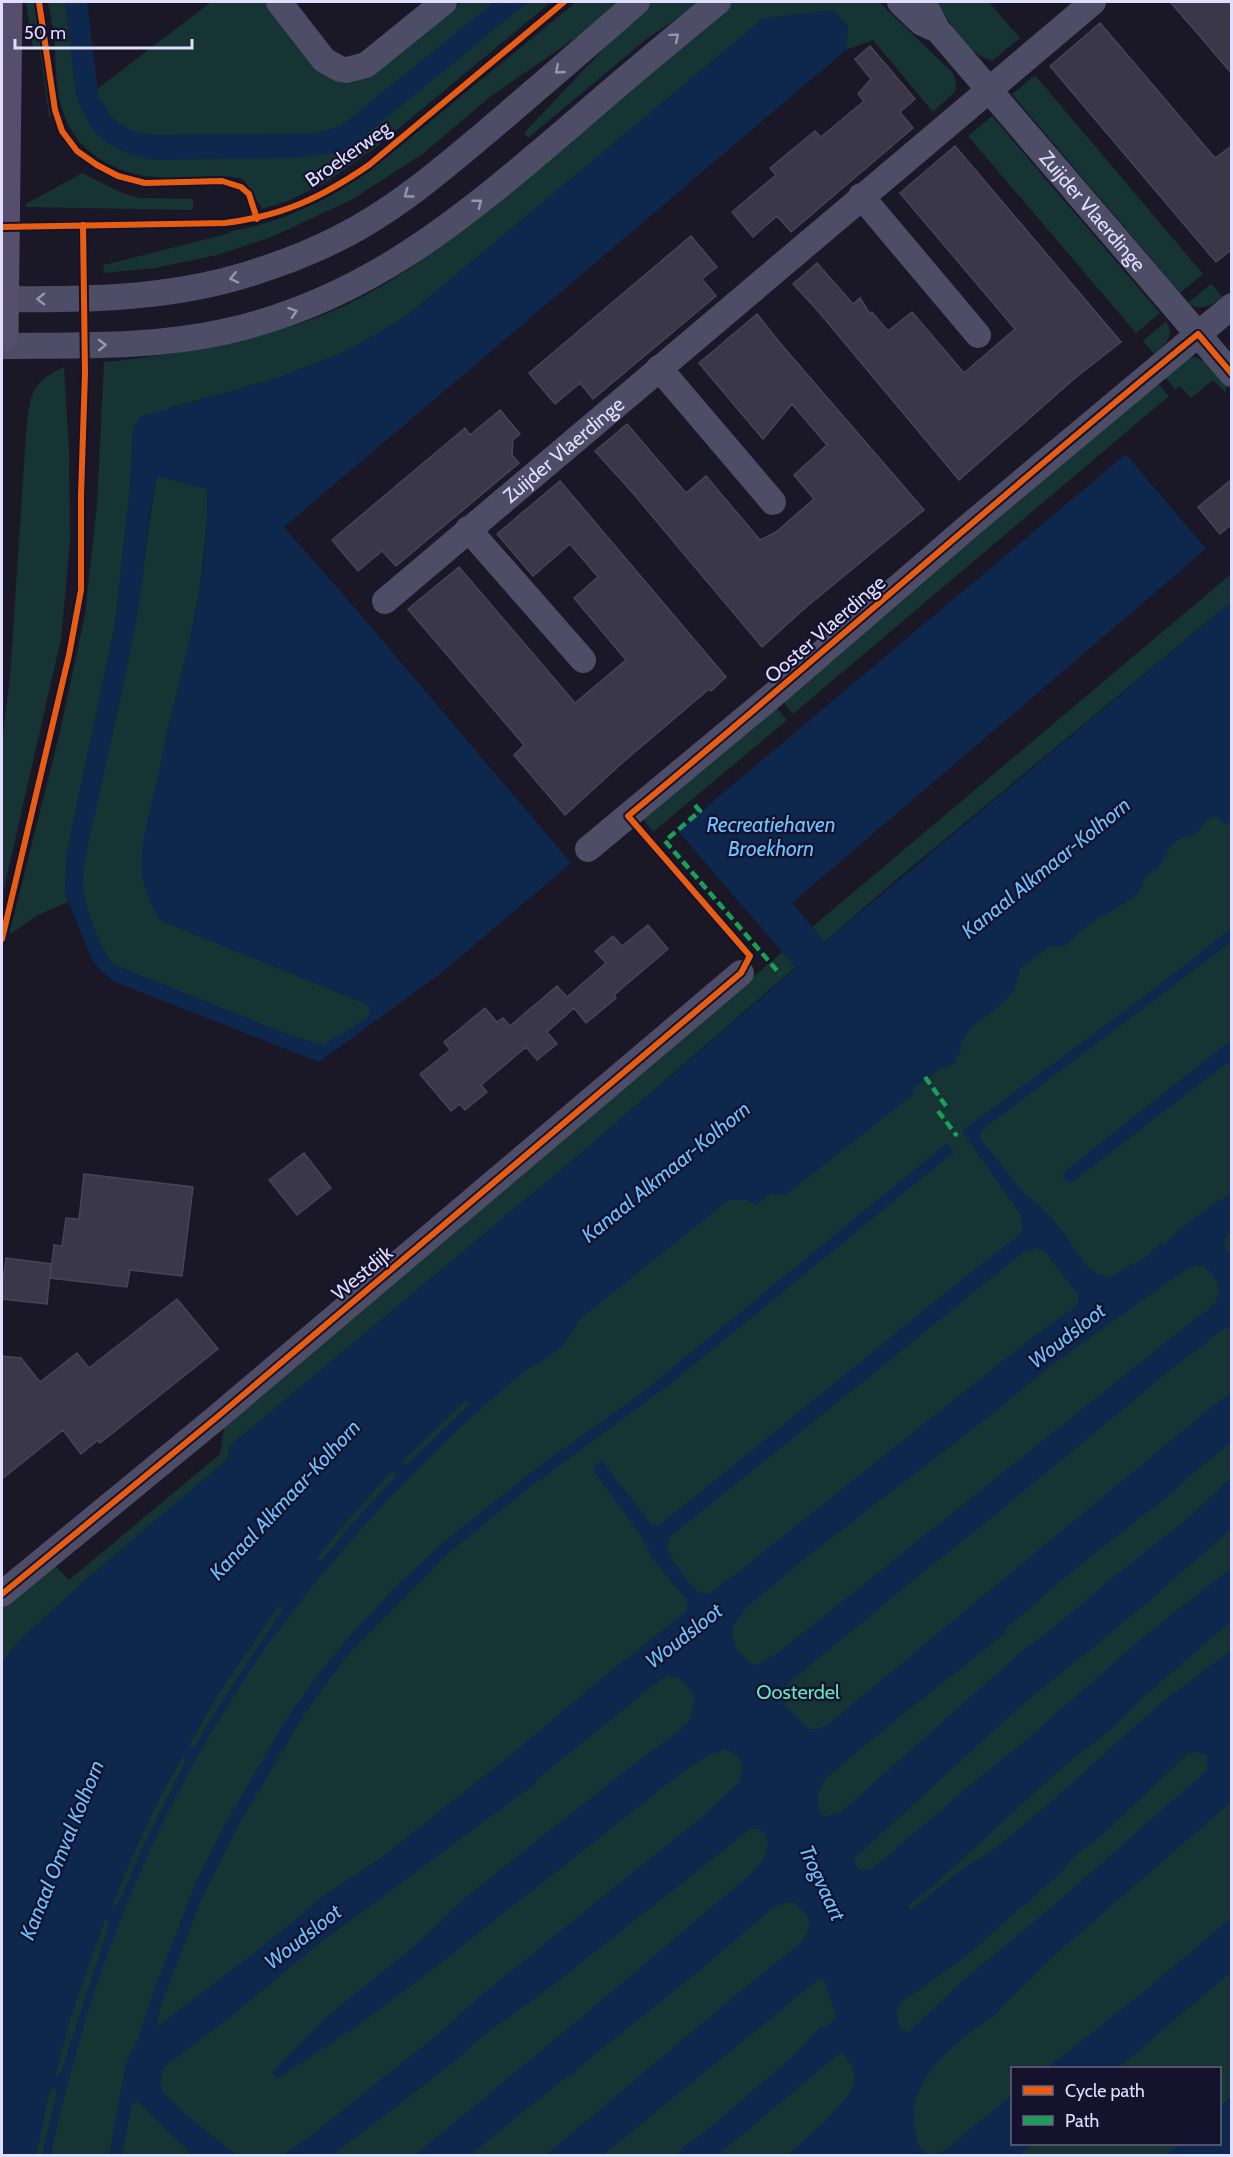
<svg xmlns="http://www.w3.org/2000/svg" width="1233" height="2157" font-family="Cabin,sans-serif">
<style>
.green{fill:#153433;fill-rule:evenodd}
.water{fill:#0e274d;fill-rule:evenodd}
.building{fill:#393748;stroke:#474359;stroke-width:1.5}
.lines{fill:none;stroke-linecap:round;stroke-linejoin:round}
.minor{stroke:#4d4d68;stroke-width:26}
.major{stroke:#564e6c;stroke-width:33}
.quiet{stroke:#1a9f57;stroke-width:4.5;stroke-dasharray:9 4.5;stroke-linecap:butt}
.cycleway-casing{stroke:#15122d;stroke-width:10}
.cycleway{stroke:#e95d12;stroke-width:6}
.oneway{stroke:#9696b4}
.labels{text-anchor:middle;stroke-width:4.5;stroke-linejoin:round;paint-order:stroke}
.street-label{font-size:20px;fill:#e0deff;stroke:#15122d}
.park-label{font-size:20px;fill:#66e3bf;stroke:#15122d}
.water-label{font-size:21px;font-style:italic;fill:#6cc1ff;stroke:#15122d}
</style>
<rect width="100%" height="100%" fill="#1a1827"/>
<path class="green" d="M 26,2 L 34,2 L 51,117 L 49,117 L 40,49 L 33,49 Z
M 48,2 L 65,2 L 76,92 L 79,103 L 211,2 L 266,2 L 293,38 L 334,80 L 351,83 L 377,72 L 462,2 L 551,2 L 375,148 L 325,183 L 288,201 L 262,209 L 247,184 L 240,178 C 211,174 182,180 153,177 C 116,174 77,152 64,115 C 55,91 56,63 54,38 C 53,26 50,13 48,2 Z
M 576,2 L 620,2 L 580,35 L 491,96 L 424,153 L 353,199 L 274,236 L 217,255 L 155,268 L 103,273 L 104,265 L 230,233 L 231,231 C 281,223 329,200 371,170 Z
M 648,2 L 702,2 L 649,37 L 528,138 L 524,133 Z
M 731,2 L 879,2 L 952,72 L 955,78 L 956,91 L 933,112 L 873,40 L 846,50 L 848,26 L 764,18 L 404,318 L 347,351 L 275,379 L 170,408 L 133,428 L 130,489 L 115,625 L 67,852 L 65,893 L 68,902 L 38,915 L 9,935 L 59,736 L 85,615 L 97,505 L 104,362 C 182,354 258,342 330,312 C 409,279 473,221 537,166 C 602,111 667,56 731,2 Z
M 936,2 L 989,2 L 1020,38 L 992,61 C 964,52 952,24 936,2 Z
M 1035,75 L 1203,274 L 1180,293 L 1012,94 Z
M 992,116 L 1160,313 L 1136,333 L 968,136 Z
M 82,173 L 120,192 L 140,198 L 193,199 L 193,210 L 26,207 L 26,204 Z
M 1211,284 L 1222,297 C 1210,307 1202,310 1187,304 Z
M 1166,321 C 1175,336 1166,344 1154,354 L 1143,341 Z
M 1190,357 C 1208,358 1216,373 1227,385 L 1226,393 L 1213,380 L 1191,398 L 1180,386 L 1175,389 L 1164,376 Z
M 64,367 L 69,450 L 70,543 L 61,639 L 2,897 L 2,743 L 10,677 L 26,434 C 30,397 28,384 64,367 Z
M 1157,382 L 1169,396 L 793,714 L 782,700 Z
M 157,476 L 207,489 L 207,523 L 200,587 L 190,640 L 165,741 L 148,896 L 160,919 L 167,923 L 369,1005 L 371,1015 L 346,1032 L 322,1046 L 289,1035 L 112,964 C 99,945 81,901 82,879 C 84,852 92,825 98,798 C 109,748 121,697 131,647 C 143,590 146,532 157,476 Z
M 1231,574 L 1231,602 L 896,880 L 586,1149 L 238,1439 L 229,1447 L 228,1459 L 82,1583 L 19,1641 L 2,1663 L 2,1607 L 5,1603 L 55,1566 L 69,1580 L 220,1454 L 225,1422 Z
M 775,706 L 787,720 L 653,832 L 642,818 Z
M 1231,786 L 1231,2155 L 31,2156 L 49,2070 L 141,1822 L 258,1621 L 458,1396 ZM 1012,2068 L 1220,2068 L 1220,2144 L 1012,2144 Z"/>
<path class="water" d="M 65,2 L 87,2 L 99,100 L 102,101 C 112,123 130,133 154,135 L 313,134 L 341,126 L 494,2 L 528,2 L 367,134 L 349,147 L 339,152 L 301,158 L 154,160 C 111,152 87,135 76,92 Z
M 833,10 L 848,26 L 846,50 L 284,527 L 354,607 L 571,863 L 440,974 L 319,1062 L 115,982 L 101,971 L 92,960 L 65,893 L 67,852 L 115,625 L 130,489 L 133,428 L 140,417 L 275,379 L 347,351 L 404,318 L 764,18 ZM 157,476 L 207,489 C 211,588 176,684 157,781 C 151,809 140,841 142,871 C 143,887 152,915 167,923 L 369,1005 L 370,1015 L 346,1032 L 323,1045 L 289,1035 L 112,964 L 105,953 L 94,928 L 88,912 L 82,881 L 88,845 L 132,644 L 141,591 L 150,510 Z
M 1126,454 L 1206,549 L 792,903 L 825,942 L 1231,602 L 1231,822 L 1225,825 L 1216,816 C 1204,818 1204,828 1195,834 C 1191,837 1185,836 1181,838 C 1169,844 1165,858 1158,869 C 1138,875 1148,885 1132,898 C 1117,909 1099,916 1085,928 C 1077,934 1071,941 1064,947 L 1050,946 L 1020,969 L 1014,990 L 1000,1005 L 971,1028 L 961,1043 L 961,1051 L 955,1060 L 956,1063 L 939,1070 L 912,1089 L 915,1093 L 788,1193 L 785,1195 L 772,1193 L 756,1205 L 746,1200 L 729,1200 L 579,1320 C 572,1334 564,1346 551,1355 C 542,1362 530,1366 521,1374 C 474,1413 430,1456 388,1500 C 348,1542 312,1586 277,1632 C 259,1655 244,1680 229,1704 C 142,1841 84,1997 51,2155 L 42,2155 L 56,2097 L 56,2090 L 54,2087 L 50,2090 L 36,2155 L 2,2155 L 2,1663 L 19,1641 L 82,1583 L 228,1459 L 229,1447 L 238,1439 L 586,1149 L 796,968 L 678,831 ZM 464,1402 L 468,1402 L 470,1404 L 408,1463 L 405,1464 L 401,1463 ZM 392,1471 L 396,1472 L 393,1479 L 359,1516 L 321,1561 L 316,1559 L 342,1527 ZM 280,1604 L 283,1609 L 224,1698 L 195,1746 L 188,1747 L 219,1693 ZM 183,1756 L 186,1759 L 185,1762 L 141,1851 L 119,1902 L 111,1909 L 131,1860 L 156,1805 ZM 105,1919 L 109,1922 L 107,1932 L 61,2072 L 55,2077 L 70,2019 Z
M 1231,929 L 1231,942 L 990,1124 L 981,1132 L 980,1138 L 1022,1191 L 1041,1207 L 1058,1225 L 1088,1268 L 1099,1274 L 1110,1277 L 1149,1255 L 1160,1243 L 1166,1244 C 1181,1224 1211,1208 1231,1192 L 1231,1231 C 1222,1239 1222,1247 1231,1255 L 1231,1328 L 1224,1329 L 1212,1337 L 1200,1349 L 1185,1358 L 978,1529 L 923,1572 L 785,1686 L 781,1693 L 786,1706 L 809,1729 L 818,1729 L 827,1725 L 1209,1409 L 1231,1393 L 1231,1442 L 1191,1475 L 1173,1492 L 1074,1570 L 1004,1630 L 1005,1633 L 888,1726 L 825,1779 L 817,1795 L 819,1811 L 824,1817 L 840,1812 L 850,1804 L 1021,1652 L 1074,1611 L 1108,1581 L 1187,1519 L 1231,1478 L 1231,1529 L 1147,1603 L 1016,1710 L 854,1859 C 855,1870 862,1873 872,1869 L 973,1783 L 1019,1746 L 1147,1634 L 1231,1568 L 1231,1621 L 1146,1695 L 1115,1726 L 1065,1765 L 924,1894 L 920,1895 L 908,1906 L 910,1910 L 965,1867 L 995,1849 L 1046,1806 L 1162,1702 L 1231,1650 L 1231,1802 L 1057,1953 L 1000,2009 C 996,2017 986,2020 979,2026 C 945,2052 907,2082 915,2130 C 916,2142 920,2151 931,2155 L 944,2151 L 1012,2095 L 1012,2144 L 1033,2144 L 1019,2156 L 788,2155 C 803,2141 856,2098 855,2078 C 854,2069 848,2059 843,2053 L 836,2056 L 718,2155 L 678,2155 L 684,2146 L 705,2132 L 794,2055 L 820,2027 C 829,2028 831,2023 836,2016 L 824,1979 L 818,1980 L 603,2155 L 546,2155 L 707,2019 L 801,1942 C 814,1924 811,1918 795,1903 C 784,1902 779,1904 770,1910 L 693,1976 L 577,2069 L 573,2075 L 568,2076 L 470,2155 L 415,2155 L 589,2011 L 746,1878 C 757,1867 773,1853 766,1836 C 762,1828 758,1828 750,1829 L 561,1979 L 475,2042 L 454,2062 L 333,2155 L 283,2155 L 309,2137 L 443,2030 L 485,1992 L 704,1815 L 739,1782 L 743,1765 L 737,1755 L 726,1749 L 709,1755 L 684,1771 L 420,1979 L 357,2026 L 280,2077 L 276,2078 L 272,2072 L 323,2020 L 419,1942 L 465,1898 L 640,1759 L 677,1733 L 689,1721 L 694,1703 L 693,1695 L 685,1682 L 678,1678 L 668,1676 L 661,1679 L 535,1781 L 536,1783 L 316,1946 L 229,2018 L 164,2067 L 160,2081 L 163,2092 L 184,2113 L 236,2155 L 192,2155 L 137,2101 L 131,2107 L 122,2155 L 109,2155 L 126,2063 L 138,2040 L 153,1993 L 198,1877 L 225,1824 L 285,1721 L 317,1676 L 347,1639 L 398,1584 L 445,1541 L 546,1461 L 639,1395 L 947,1143 L 954,1152 L 669,1385 L 530,1487 L 451,1551 L 346,1657 L 307,1710 L 239,1824 L 200,1903 L 161,2005 L 157,2027 L 264,1945 L 330,1891 L 381,1858 L 517,1750 L 590,1688 L 684,1613 L 688,1606 L 686,1599 L 653,1559 L 643,1539 L 594,1471 L 594,1467 L 601,1461 L 603,1462 L 652,1525 L 660,1525 L 961,1280 L 1017,1237 L 1023,1230 L 1020,1214 L 962,1131 L 1142,998 ZM 1038,1248 L 1046,1253 L 1077,1293 L 1079,1301 L 1074,1308 L 1038,1333 L 748,1564 L 709,1594 L 699,1593 C 686,1579 672,1563 667,1545 L 670,1537 L 1024,1252 ZM 1197,1265 C 1205,1266 1208,1268 1212,1275 C 1230,1300 1208,1308 1190,1323 L 788,1645 L 762,1663 L 755,1665 L 751,1664 L 737,1651 L 732,1634 L 733,1626 L 747,1607 L 813,1552 L 991,1415 L 1045,1370 L 1179,1274 ZM 1194,1752 L 1207,1755 L 1208,1764 L 1205,1772 L 1053,1906 L 959,1984 L 912,2029 L 907,2032 L 900,2029 L 896,2011 L 902,2002 L 968,1955 L 1021,1907 L 1031,1901 L 1032,1898 L 1058,1875 L 1079,1852 L 1102,1835 L 1128,1811 L 1187,1754 Z
M 1231,1040 L 1231,1060 L 1071,1183 L 1068,1183 L 1062,1176 L 1065,1171 Z
M 1231,1918 L 1231,1972 L 1118,2068 L 1047,2068 L 1147,1989 Z
M 1231,2097 L 1231,2154 L 1166,2155 L 1179,2144 L 1220,2144 L 1220,2107 Z"/>
<path class="building" d="M 1170,2 L 1232,2 L 1232,74 L 1199,35 Z
M 1100,23 L 1215,158 L 1232,146 L 1232,249 L 1216,262 L 1050,66 Z
M 870,46 L 915,99 L 900,112 L 913,128 L 791,232 L 777,216 L 753,237 L 732,212 L 776,175 L 770,168 L 815,131 L 821,137 L 864,101 L 858,94 L 871,79 L 855,59 Z
M 955,146 L 1121,342 L 1075,378 L 959,480 L 818,311 L 793,284 L 817,263 L 853,304 L 860,298 L 870,314 L 872,312 L 888,331 L 912,312 L 964,373 L 1015,329 L 900,193 Z
M 691,236 L 717,267 L 702,279 L 716,296 L 593,399 L 580,383 L 555,404 L 529,373 Z
M 757,314 L 780,343 L 924,510 L 805,608 L 762,647 L 632,492 L 595,451 L 627,424 L 686,493 L 706,476 L 760,540 L 776,532 L 814,499 L 794,475 L 827,445 L 792,404 L 763,439 L 699,363 Z
M 500,410 L 520,434 L 513,440 L 512,455 L 519,463 L 396,566 L 382,551 L 358,571 L 332,540 L 465,428 L 470,435 Z
M 1232,479 L 1232,524 L 1220,534 L 1198,507 Z
M 560,481 L 726,677 L 711,691 L 709,689 L 622,763 L 565,815 L 514,755 L 524,745 L 408,609 L 459,567 L 575,703 L 626,660 L 574,598 L 598,577 L 570,544 L 533,576 L 497,534 Z
M 648,925 L 668,949 L 614,995 L 616,998 L 586,1023 L 574,1008 L 547,1032 L 557,1044 L 537,1060 L 526,1047 L 481,1085 L 487,1092 L 465,1110 L 460,1104 L 451,1111 L 420,1074 L 449,1051 L 450,1049 L 444,1042 L 485,1008 L 497,1022 L 503,1018 L 510,1026 L 557,986 L 567,997 L 606,963 L 595,951 L 613,936 L 622,946 Z
M 304,1153 L 331,1188 L 297,1215 L 269,1180 Z
M 84,1174 L 193,1187 L 182,1276 L 130,1270 L 127,1287 L 50,1278 L 54,1245 L 62,1246 L 66,1218 L 79,1219 Z
M 6,1258 L 51,1264 L 47,1304 L 2,1299 L 2,1275 L 4,1275 Z
M 177,1299 L 218,1349 L 100,1443 L 98,1440 L 81,1454 L 63,1430 L 2,1479 L 2,1356 L 21,1358 L 40,1382 L 77,1353 L 89,1368 Z"/>
<g class="lines">
<g class="minor">
<path d="M 279,2 L 324,60 L 340,69 L 347,70 L 366,65 L 444,2"/>
<path d="M 900,2 L 922,23 L 933,28"/>
<path id="s1" d="M 923,2 L 937,29 L 1232,374"/>
<path d="M 861,196 L 978,335"/>
<path d="M 3,299 C 84,300 164,299 242,276 C 275,266 308,254 339,238 C 399,208 452,161 503,118 C 548,79 593,41 637,2"/>
<path d="M 2,346 C 75,345 151,348 223,332 C 367,301 464,217 573,124 C 621,82 669,42 718,2"/>
<path d="M 659,368 L 773,502"/>
<path d="M 468,529 L 583,660"/>
<path id="s2" d="M 385,601 L 1093,2"/>
<path d="M 588,849 L 772,696 L 970,525 L 1232,306"/>
<path d="M 2,1594 L 216,1418 L 741,973"/>
</g>
<path class="major" d="M 2,334 L 6,2"/>
<path class="quiet" d="M 695,805 L 700,811 L 665,841 L 780,974
M 925,1077 L 946,1106
M 938,1111 L 957,1136"/>
<defs>
<path id="cycleway" d="M 39,2 L 55,110 L 62,131 L 77,151 L 97,165 L 118,176 L 145,183 L 222,181 L 241,187 L 249,194 L 257,219
M 2,227 L 225,223 C 282,216 321,198 369,165 L 564,2
M 2,939 L 69,655 L 81,590 L 81,495 L 85,373 L 83,225
M 2,1594 L 216,1418 L 741,973 L 750,956 L 628,816 C 820,657 1005,491 1198,334 L 1232,374"/>
</defs>
<use href="#cycleway" class="cycleway-casing"/>
<use href="#cycleway" class="cycleway"/>
</g>
<defs><path id="oneway-chevron" d="M-2-3.5L2.5 0L-2 3.5" fill="none" stroke-width="1.6" stroke-linecap="round" stroke-linejoin="round" transform="scale(1.5)"/></defs>
<g class="oneway">
<use href="#oneway-chevron" transform="translate(675 37) rotate(-40)"/>
<use href="#oneway-chevron" transform="translate(559 70) rotate(139)"/>
<use href="#oneway-chevron" transform="translate(408 194) rotate(144)"/>
<use href="#oneway-chevron" transform="translate(478 203) rotate(-38)"/>
<use href="#oneway-chevron" transform="translate(234 278) rotate(167)"/>
<use href="#oneway-chevron" transform="translate(41 299) rotate(-180)"/>
<use href="#oneway-chevron" transform="translate(293 312) rotate(-19)"/>
<use href="#oneway-chevron" transform="translate(102 345) rotate(-1)"/>
</g>
<g class="labels">
<g class="street-label">
<text transform="translate(348 154) rotate(-35)" y="7">Broekerweg</text>
<text dy="7" stroke="none"><textPath href="#s1" startOffset="270">Zuijder Vlaerdinge</textPath></text>
<text dy="7" stroke="none"><textPath href="#s2" startOffset="234">Zuijder Vlaerdinge</textPath></text>
<text transform="translate(825 629) rotate(-41)" y="7">Ooster Vlaerdinge</text>
<text transform="translate(362 1273) rotate(-40)" y="7">Westdijk</text>
</g>
<g class="park-label">
<text x="798" y="1699">Oosterdel</text>
</g>
<g class="water-label">
<text x="771" y="832">Recreatiehaven<tspan x="771" dy="24">Broekhorn</tspan></text>
<text transform="translate(1046 868) rotate(-39)" y="7">Kanaal Alkmaar-Kolhorn</text>
<text transform="translate(666 1172) rotate(-39)" y="7">Kanaal Alkmaar-Kolhorn</text>
<text transform="translate(1067 1336) rotate(-38)" y="7">Woudsloot</text>
<text transform="translate(285 1500) rotate(-47)" y="7">Kanaal Alkmaar-Kolhorn</text>
<text transform="translate(684 1636) rotate(-38)" y="7">Woudsloot</text>
<text transform="translate(62 1850) rotate(-68)" y="7">Kanaal Omval Kolhorn</text>
<text transform="translate(822 1883) rotate(65)" y="7">Trogvaart</text>
<text transform="translate(303 1937) rotate(-38)" y="7">Woudsloot</text>
</g>
</g>
<rect width="1233" height="2157" fill="none" stroke="#e0deff" stroke-width="6"/>
<rect x="1011" y="2067" width="210" height="78" fill="#15122d" stroke="#666481" stroke-width="1.5"/>
<rect x="1023" y="2086" width="30" height="9" fill="#e95d12" stroke="#666481" stroke-width="1.5"/>
<text x="1065" y="2097" font-size="18" fill="#e0deff">Cycle path</text>
<rect x="1023" y="2116" width="30" height="9" fill="#1a9f57" stroke="#666481" stroke-width="1.5"/>
<text x="1065" y="2127" font-size="18" fill="#e0deff">Path</text>
<path d="M15 39v9h177v-9" fill="none" stroke="#e0deff" stroke-width="3"/>
<text x="24" y="39" font-size="18" fill="#e0deff" stroke="#15122d" stroke-width="4.5" paint-order="stroke">50 m</text>
</svg>
